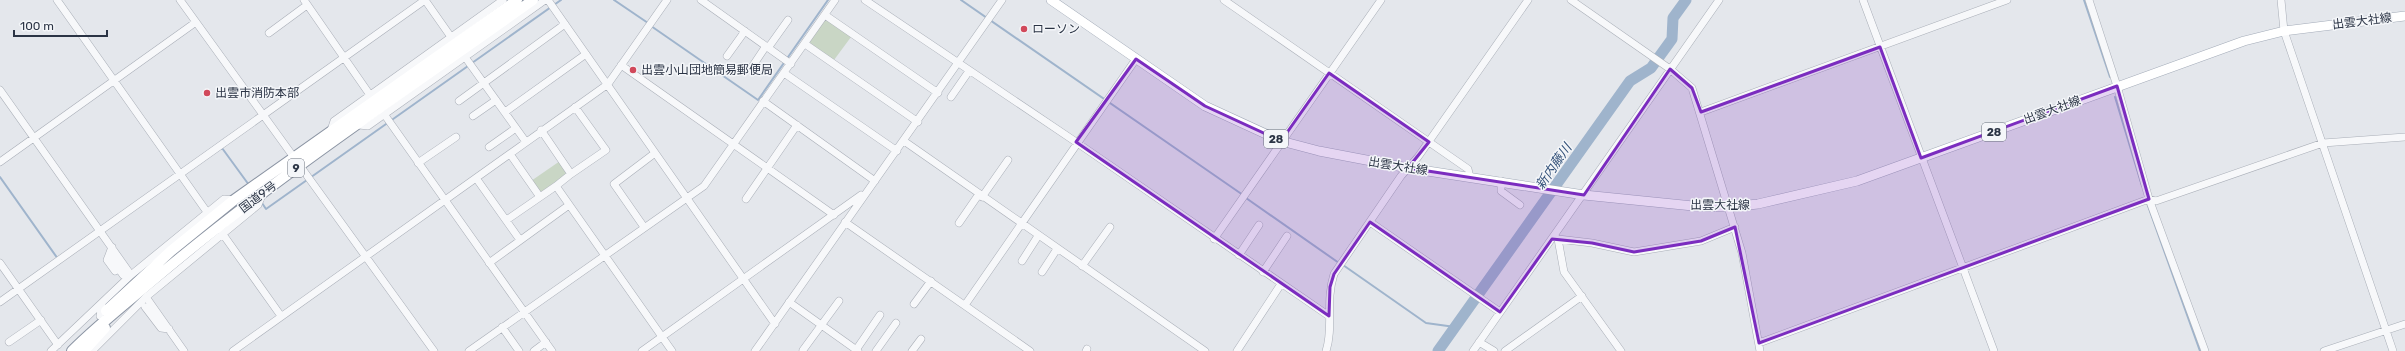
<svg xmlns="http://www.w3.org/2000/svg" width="2405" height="351" font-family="Rubik,'Noto Sans JP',sans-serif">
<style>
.green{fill:#c9d6c5}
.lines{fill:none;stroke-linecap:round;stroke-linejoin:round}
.stream{stroke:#9fb4cc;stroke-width:2}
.river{stroke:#9fb4cc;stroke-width:11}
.minor-casing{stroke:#a9aeb7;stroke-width:8}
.major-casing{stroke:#a3abb8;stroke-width:10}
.highway-casing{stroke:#8b94a3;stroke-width:12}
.minor{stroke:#f7f8fa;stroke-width:7}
.major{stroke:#fff;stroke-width:9}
.highway{stroke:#fff;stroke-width:10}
.marked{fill:#7b2cbf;fill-opacity:0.2;stroke:#7b2cbf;stroke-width:3;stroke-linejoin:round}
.poi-dot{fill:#d1495b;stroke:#f4f6f9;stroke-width:1.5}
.labels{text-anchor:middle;stroke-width:3;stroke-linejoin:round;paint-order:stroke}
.shield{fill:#f4f6f9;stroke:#676e7b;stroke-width:1}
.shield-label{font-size:11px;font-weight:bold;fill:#2b3445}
.street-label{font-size:12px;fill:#2b3445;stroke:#f4f6f9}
.poi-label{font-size:12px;fill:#2b3445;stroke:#f4f6f9;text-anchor:start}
.water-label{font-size:13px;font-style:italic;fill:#34527a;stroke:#f4f6f9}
</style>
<rect width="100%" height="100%" fill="#e4e7ec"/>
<path class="green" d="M 828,20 L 851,37 L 834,60 L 809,43 L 823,21 Z
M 560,161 L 568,173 L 540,193 L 531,181 Z"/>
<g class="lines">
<path class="stream" d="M 614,0 L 648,23
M 961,0 L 1243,195
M 2084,0 L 2110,77
M 651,26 L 758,100 L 828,0
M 472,63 L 561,0
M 2115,97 L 2142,186
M 221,149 L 222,148 L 249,185
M 0,177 L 58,259
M 1246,198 L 1339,263
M 262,203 L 266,209 L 468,66
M 2147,203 L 2200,351
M 1343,265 L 1426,323 L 1455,327"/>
<path class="river" d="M 1438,351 L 1630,81 L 1651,68 L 1672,39 L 1673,18 L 1686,0"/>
<defs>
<path id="minor" d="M 57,0 L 207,212
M 180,0 L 434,351
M 304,0 L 370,95
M 425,0 L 451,37
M 548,0 L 775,324
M 701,0 L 791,64
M 865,0 L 1076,142 L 1329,316
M 1224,0 L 1468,169 L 1470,177
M 1571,0 L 1670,69 L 1692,88 L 1742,253 L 1760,351
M 1863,0 L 1994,351
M 2089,0 L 2117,86 L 2149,199 L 2205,351
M 2281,0 L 2284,31 L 2393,351
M 825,15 L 938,93
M 269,33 L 307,5
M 805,44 L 918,122
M 768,48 L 788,20
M 727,56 L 745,31
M 465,57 L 526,142
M 621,65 L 834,215
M 750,70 L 766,46
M 784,73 L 897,151
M 0,90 L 131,275
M 951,97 L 969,71
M 459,101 L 565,24
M 763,101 L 875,181
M 505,112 L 586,54
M 1701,112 L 2007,0
M 384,114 L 552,351
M 473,116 L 496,100
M 359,125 L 368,126 L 545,0
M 331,130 L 334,121 L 503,0
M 541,130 L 571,174 L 556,186 L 672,351
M 904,141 L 1205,351
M 489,147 L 516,128
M 510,154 L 540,197
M 0,162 L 196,22
M 418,163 L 456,137
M 571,174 L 606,150 L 575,107
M 476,178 L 520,240
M 1501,181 L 1501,191 L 1520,205
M 982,197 L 1008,160
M 746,199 L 797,125
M 508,219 L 556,186
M 845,222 L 1030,351
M 1370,222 L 1500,312
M 959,223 L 979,194
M 644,227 L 614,184 L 655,153
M 222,233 L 281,316
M 1554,236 L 1558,239 L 1592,243 L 1634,252 L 1701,241 L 1735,227
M 1214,239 L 1381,0
M 1558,239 L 1564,272 L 1621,351
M 112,247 L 109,255 L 123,275
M 109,255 L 107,260 L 115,271
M 1239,255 L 1259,225
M 1022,261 L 1038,236
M 0,263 L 58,345
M 489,263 L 569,205
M 1082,266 L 1110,227
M 1042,272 L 1057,249
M 1263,272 L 1287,236
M 146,297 L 184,351
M 0,302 L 425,0
M 789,302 L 858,351
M 914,304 L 931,281
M 965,305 L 1136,59
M 145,307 L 161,328 L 169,329
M 100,316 L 102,304
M 502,327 L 519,351
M 9,342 L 41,320
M 1479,342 L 1494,351
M 1759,343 L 2149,199 L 2156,201 L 2323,143 L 2405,137
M 803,350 L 839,301
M 856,350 L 880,315
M 51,351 L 131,275 L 224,199 L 234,200
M 92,351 L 146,297 L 258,205 L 262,195
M 233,351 L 608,84 L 667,0
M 469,351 L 704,186 L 835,0
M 534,351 L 546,342
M 642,351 L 861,195
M 755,351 L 1002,0
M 876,351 L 896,323
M 912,351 L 921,339
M 1086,351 L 1087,349
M 1237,351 L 1281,284
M 1326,351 C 1334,327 1325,302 1334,274 L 1401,176 L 1418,157 L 1528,0
M 1473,351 L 1719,0
M 1505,351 L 1582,296
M 2324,351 L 2405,324"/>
<path id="major" d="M 1051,0 L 1205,106 L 1281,141 L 1319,151 L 1408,168 L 1584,195 L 1693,206 L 1729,207 L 1758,204 L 1857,181 L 2244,41 L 2284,31 L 2405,16"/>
<path id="highway" d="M 106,311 L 171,251 L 234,200 L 517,0
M 72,351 C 97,326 125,304 151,282 C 272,179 404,92 533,0
M 84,351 L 105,328"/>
</defs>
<use href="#minor" class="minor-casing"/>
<use href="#major" class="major-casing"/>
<use href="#highway" class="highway-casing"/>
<use href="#minor" class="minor"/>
<use href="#major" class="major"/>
<use href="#highway" class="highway"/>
</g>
<path class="marked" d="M 1880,47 L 1921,158 L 2117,86 L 2149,199 L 1759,343 L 1735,227 L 1701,241 L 1634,252 L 1592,243 L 1552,239 L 1500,312 L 1370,222 L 1334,274 L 1330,287 L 1329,316 L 1076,142 L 1136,59 L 1205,106 L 1281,141 L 1329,73 L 1429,142 L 1408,168 L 1584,195 L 1670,69 L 1692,88 L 1701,112 Z"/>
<g class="poi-dot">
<circle cx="1024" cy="29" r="4"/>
<circle cx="633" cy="70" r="4"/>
<circle cx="207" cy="93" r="4"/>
</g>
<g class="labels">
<g class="shield">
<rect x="1982" y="123" width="24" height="18" rx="3"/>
<rect x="1264" y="130" width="24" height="18" rx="3"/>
<rect x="288" y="159" width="16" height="18" rx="3"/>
</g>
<g class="shield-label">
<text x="1994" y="136">28</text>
<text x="1276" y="143">28</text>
<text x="296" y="172">9</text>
</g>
<g class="street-label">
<text transform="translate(2362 21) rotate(-7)" y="4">出雲大社線</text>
<text transform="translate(2052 110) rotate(-20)" y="4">出雲大社線</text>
<text transform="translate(1398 166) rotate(9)" y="4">出雲大社線</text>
<text transform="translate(258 197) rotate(-37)" y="4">国道9号</text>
<text x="1720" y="209">出雲大社線</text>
</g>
<g class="poi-label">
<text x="1032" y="33">ローソン</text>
<text x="641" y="74">出雲小山団地簡易郵便局</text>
<text x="215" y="97">出雲市消防本部</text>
</g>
<g class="water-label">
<text transform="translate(1553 166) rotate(-55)" y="5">新内藤川</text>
</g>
</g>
<path d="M14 30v6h93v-6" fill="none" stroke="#2b3445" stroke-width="2"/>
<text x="20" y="30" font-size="12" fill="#2b3445" stroke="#f4f6f9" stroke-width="3" paint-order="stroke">100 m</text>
</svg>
